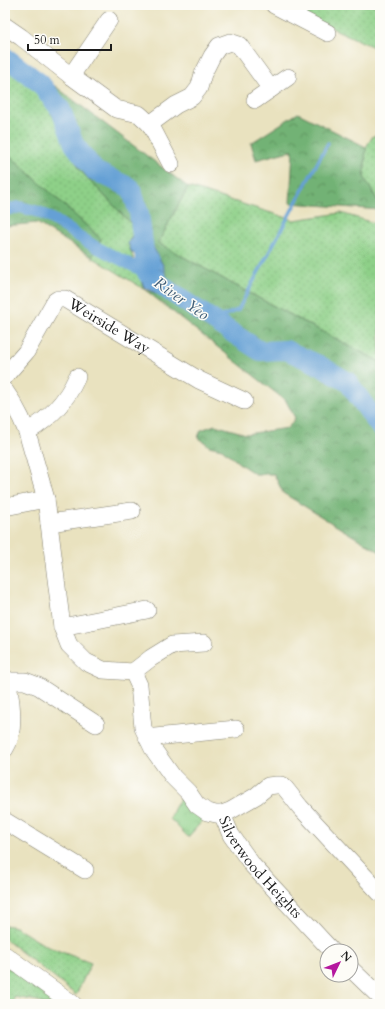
<svg xmlns="http://www.w3.org/2000/svg" width="385" height="1009" font-family="Cardo,serif">
<style>
.grass{fill:url(#grass-dots);stroke:#557652}
.forest{fill:url(#forest-crowns);stroke:#476748}
.park{fill:url(#park-crowns);stroke:#557652}
.water{fill:url(#water-ripples);stroke:#405e78}
.lines{fill:none;stroke-linecap:round;stroke-linejoin:round}
.stream{stroke:#65a0d5;stroke-width:3.5}
.canal{stroke:#65a0d5;stroke-width:12}
.river{stroke:#65a0d5;stroke-width:20}
.minor-casing{stroke:#827f6e;stroke-width:18}
.minor{stroke:#fff;stroke-width:17}
.labels{text-anchor:middle;stroke-width:3;stroke-linejoin:round;paint-order:stroke}
.street-label{font-size:15px;fill:#1c1c1c;stroke:#fdfcf7}
.water-label{font-size:16px;font-style:italic;fill:#405e78;stroke:#fdfcf7}
</style>
<defs>
<pattern id="grass-dots" width="8" height="8" patternUnits="userSpaceOnUse"><rect width="8" height="8" fill="#8ed088"/><path d="M2 2h.1M6 6h.1" fill="none" stroke="#7ab275" stroke-width="1.8" stroke-linecap="round"/></pattern>
<pattern id="forest-crowns" width="20" height="18" patternUnits="userSpaceOnUse"><rect width="20" height="18" fill="#72b274"/><path d="M2 6a3 3 0 1 1 6 0M12 15a3 3 0 1 1 6 0" fill="none" stroke="#5d905e"/></pattern>
<pattern id="park-crowns" width="20" height="18" patternUnits="userSpaceOnUse"><rect width="20" height="18" fill="#8ed088"/><path d="M2 6a3 3 0 1 1 6 0M12 15a3 3 0 1 1 6 0" fill="none" stroke="#7ab275"/></pattern>
<pattern id="water-ripples" width="26" height="14" patternUnits="userSpaceOnUse"><rect width="26" height="14" fill="#65a0d5"/><path d="M2 4q2-2 4 0t4 0M15 11q2-2 4 0t4 0" fill="none" stroke="#5282ac"/></pattern>
</defs>
<rect width="100%" height="100%" fill="#fdfcf7"/>
<filter id="ink" filterUnits="userSpaceOnUse"><feTurbulence type="fractalNoise" baseFrequency=".025" numOctaves="2"/><feDisplacementMap in="SourceGraphic" scale="8" xChannelSelector="R" yChannelSelector="G"/><feConvolveMatrix kernelMatrix="1 2 1 2 8 2 1 2 1" color-interpolation-filters="sRGB"/></filter>
<filter id="wash" filterUnits="userSpaceOnUse"><feTurbulence type="fractalNoise" baseFrequency=".012" numOctaves="4" result="noise"/><feDisplacementMap in="SourceGraphic" scale="16" xChannelSelector="R" yChannelSelector="G"/><feGaussianBlur stdDeviation="0.9" result="paint"/><feColorMatrix in="noise" values="0 0 0 0 0 0 0 0 0 0 0 0 0 0 0 0 0 1.4 0 .05"/><feComposite in="paint" operator="in"/></filter>
<g filter="url(#wash)">
<rect width="100%" height="100%" fill="#e9e2bf"/>
<path class="grass" d="M 286,5 L 380,5 L 380,50 L 299,13 Z
M 5,66 L 40,91 L 80,170 L 136,229 L 128,243 L 144,289 L 92,257 L 101,239 L 5,151 Z
M 380,135 L 380,205 L 364,177 L 366,147 L 373,136 Z
M 188,187 L 294,220 L 341,213 L 380,225 L 380,362 L 251,294 L 158,243 Z
M 5,925 L 15,927 L 46,946 L 91,963 L 76,995 L 5,939 Z
M 9,968 L 14,970 L 58,1004 L 42,1004 L 38,1001 L 15,997 L 13,1004 L 5,1004 L 5,969 Z"/>
<path class="forest" d="M 5,48 L 188,187 L 158,243 L 251,294 L 380,362 L 380,552 L 330,522 L 283,493 L 274,474 L 255,474 L 240,464 L 222,449 L 209,446 L 198,437 L 201,430 L 215,425 L 246,434 L 288,428 L 295,418 L 286,401 L 144,289 L 174,300 L 146,232 L 136,229 L 80,170 L 43,92 L 5,66 Z
M 298,113 L 366,147 L 364,177 L 380,205 L 380,210 L 290,203 L 293,150 L 256,160 L 251,143 Z
M 5,151 L 101,239 L 92,257 L 37,223 L 5,226 Z"/>
<path class="park" d="M 181,797 L 190,808 L 205,818 L 188,837 L 170,819 L 174,809 Z"/>
<path class="water" d="M 136,229 L 145,232 L 163,265 L 174,301 L 144,287 L 137,268 L 142,257 L 132,253 L 128,243 Z"/>
<g class="lines">
<path class="stream" d="M 212,320 L 238,310 L 328,143"/>
<path class="canal" d="M 5,210 L 20,207 L 39,212 L 54,220 L 94,246 L 147,273"/>
<path class="river" d="M 5,57 L 40,83 L 61,110 L 74,144 L 95,171 L 131,188 L 139,213 L 147,273 L 169,291 L 260,351 L 286,350 L 317,364 L 348,382 L 380,427"/>
</g>
</g>
<g filter="url(#ink)">
<g class="lines">
<defs>
<g id="minor">
<path d="M 274,5 L 328,33"/>
<path d="M 5,26 L 21,37 L 71,76 L 116,109 L 139,114 L 150,124 L 171,164"/>
<path d="M 71,76 L 109,20"/>
<path d="M 255,100 L 288,77"/>
<path d="M 150,124 L 176,105 L 192,97 L 199,88 L 203,74 L 212,56 L 219,46 L 230,42 L 239,45 L 271,89"/>
<path id="s1" d="M 5,376 L 26,352 L 55,301 L 58,299 L 65,299 L 199,380 L 244,401"/>
<path d="M 5,391 L 13,403 L 21,418 L 27,432 L 46,499 L 62,627 L 69,645 L 86,662 L 103,670 L 133,672 L 139,685 L 143,728 L 153,749 L 173,777 L 188,792 L 197,805 L 207,812 L 216,814 L 222,814 L 230,811 L 256,796 L 268,786 L 276,785 L 281,785 L 285,788 L 300,807 L 380,893"/>
<path d="M 27,432 C 50,418 66,402 77,377"/>
<path d="M 5,507 L 46,499"/>
<path d="M 49,523 L 132,511"/>
<path d="M 62,627 L 147,610"/>
<path d="M 133,672 L 151,658 L 172,645 L 204,643"/>
<path d="M 5,678 C 12,694 16,733 5,749"/>
<path d="M 6,681 L 25,681 L 38,686 L 96,724"/>
<path d="M 148,739 L 155,737 L 236,729"/>
<path id="s2" d="M 222,814 L 231,835 L 253,866 L 332,951"/>
<path d="M 5,821 L 85,870"/>
<path d="M 5,955 L 73,1004"/>
<path d="M 351,969 L 380,997"/>
</g>
</defs>
<use href="#minor" class="minor-casing"/>
<use href="#minor" class="minor"/>
</g>
</g>
<g class="labels">
<g class="street-label">
<text dy="5" stroke="none"><textPath href="#s1" startOffset="153">Weirside Way</textPath></text>
<text dy="5" stroke="none"><textPath href="#s2" startOffset="66">Silverwood Heights</textPath></text>
</g>
<g class="water-label">
<text transform="translate(182 298) rotate(35)" y="6">River Yeo</text>
</g>
</g>
<rect width="385" height="1009" fill="none" stroke="#fdfcf7" stroke-width="20"/>
<g transform="translate(339 963) rotate(47)"><circle r="19" fill="#fdfcf7" stroke="#a3a29f"/>
<path d="M0-3L7 15L0 10L-7 15Z" fill="#b5179e"/>
<text y="-6" font-size="11" font-weight="bold" text-anchor="middle" fill="#1c1c1c">N</text>
</g>
<path d="M28 44v6h83v-6" fill="none" stroke="#1c1c1c" stroke-width="2"/>
<text x="34" y="44" font-size="12" fill="#1c1c1c" stroke="#fdfcf7" stroke-width="3" paint-order="stroke">50 m</text>
</svg>
